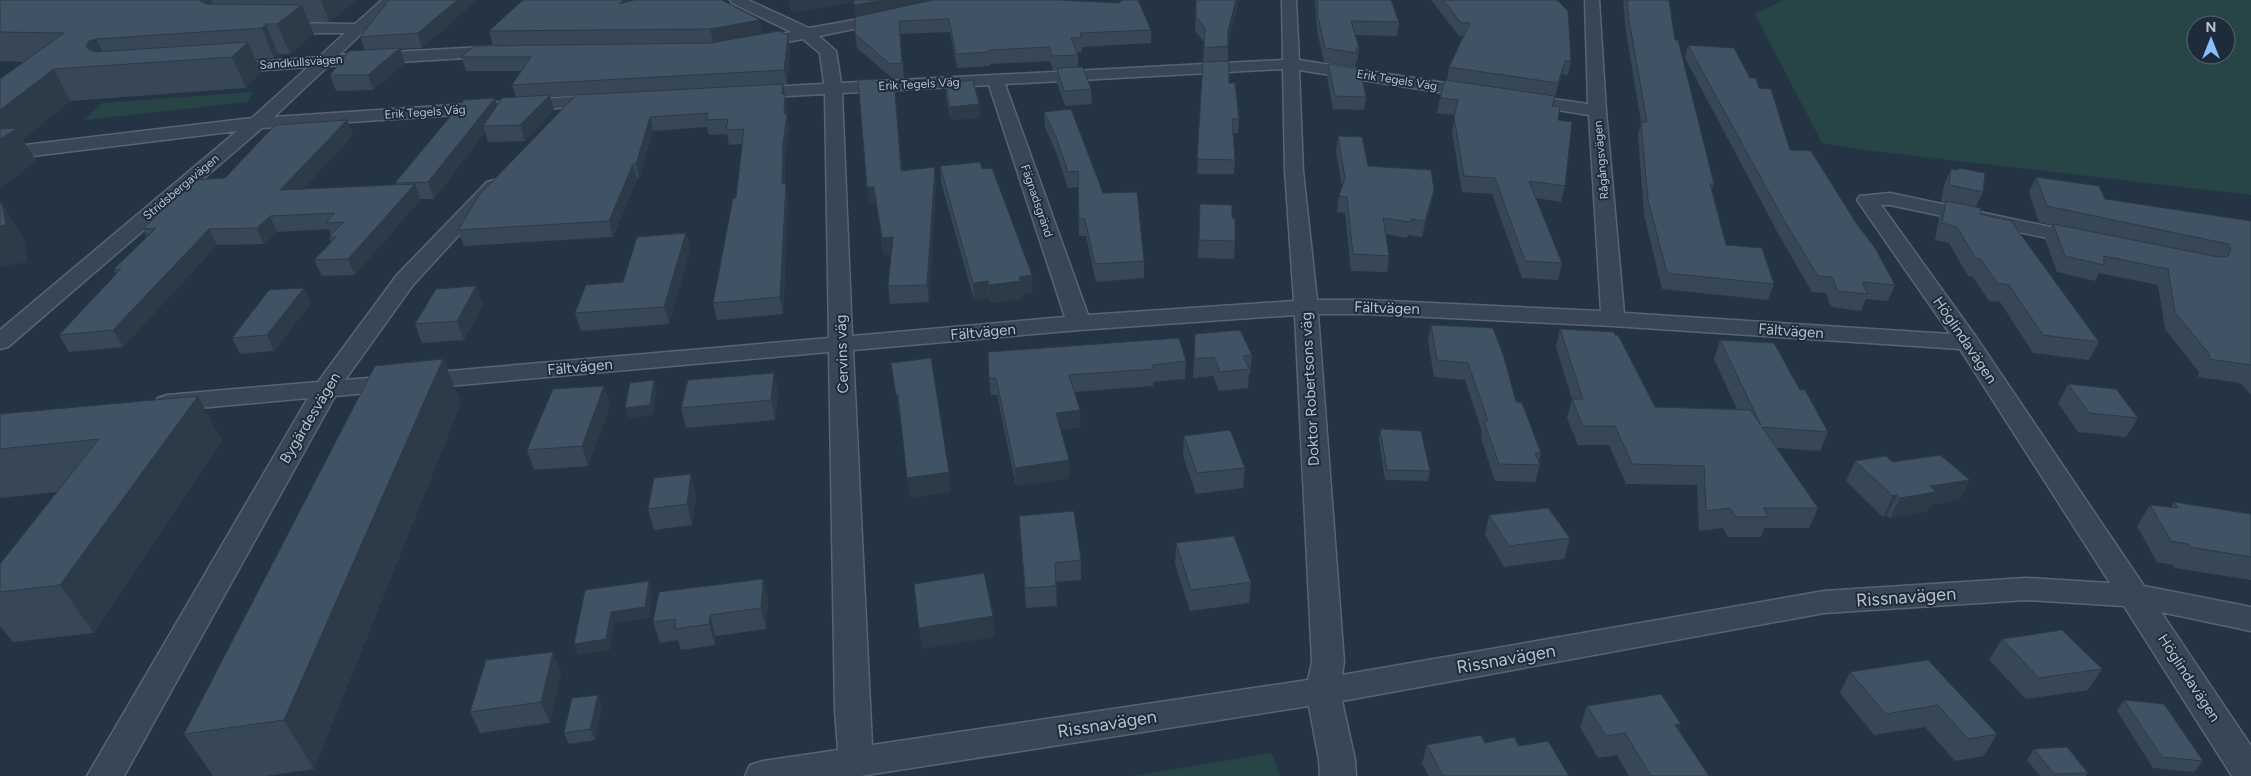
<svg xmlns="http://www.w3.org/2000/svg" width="2251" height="776" font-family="Figtree,sans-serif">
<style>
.green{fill:#274446;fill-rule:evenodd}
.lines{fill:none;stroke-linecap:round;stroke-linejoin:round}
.street-casing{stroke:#586472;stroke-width:3}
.street{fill:#394655;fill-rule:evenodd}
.wall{fill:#374757}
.shaded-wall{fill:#2d3a47}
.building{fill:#405365;stroke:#2d3a47}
.labels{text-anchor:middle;stroke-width:4;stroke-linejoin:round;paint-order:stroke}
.far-street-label{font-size:12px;fill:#b7c1ce;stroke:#1e2b3a}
.street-label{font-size:15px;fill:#b7c1ce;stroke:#1e2b3a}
.near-street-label{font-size:18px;fill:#b7c1ce;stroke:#1e2b3a}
</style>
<rect width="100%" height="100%" fill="#253445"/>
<path class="green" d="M 1783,0 L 2251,0 L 2251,195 L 1855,149 L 1822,143 L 1755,14 ZM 2196,25 L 2226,25 L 2226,55 L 2196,55 Z
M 253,92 L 248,102 L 84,120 L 102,103 Z
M 1272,753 L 1280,776 L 1134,776 Z"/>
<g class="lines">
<defs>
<path id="street" d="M 382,0 L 397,0 L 339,55 L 501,46 L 507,48 L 509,51 L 507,54 L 501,56 L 328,66 L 274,117 L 602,95 L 608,96 L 611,100 L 608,104 L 602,105 L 262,128 L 8,347 L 0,349 L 0,330 L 237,131 L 0,160 L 0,148 L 252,118 L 308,67 L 224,73 L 218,71 L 216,68 L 218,65 L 319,57 L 345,33 L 277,33 L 272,31 L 269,28 L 272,25 L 277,23 L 355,24 Z
M 730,0 L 748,0 L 809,28 L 888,14 L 893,15 L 895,18 L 893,21 L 819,36 L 836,51 L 841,83 L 1283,60 L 1282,0 L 1296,0 L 1299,60 L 1483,89 L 1485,93 L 1483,97 L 1477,98 L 1299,70 L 1303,171 L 1317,300 L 1366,300 L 1601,311 L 1589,115 L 1519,104 L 1513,103 L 1511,99 L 1513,95 L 1519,94 L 1588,104 L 1585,0 L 1599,0 L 1606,111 L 1624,313 L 1950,334 L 1857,200 L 1860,196 L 1890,193 L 2088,235 L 2091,239 L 2088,243 L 2081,245 L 1890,205 L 1881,205 L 1976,337 L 2144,586 L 2251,607 L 2251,631 L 2161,612 L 2251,746 L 2251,776 L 2232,776 L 2124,606 L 2026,600 L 1824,613 L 1342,701 L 1355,760 L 1356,776 L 1320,776 L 1319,760 L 1309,706 L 860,776 L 745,776 L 750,765 L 763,761 L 838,750 L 835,710 L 829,352 L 335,396 L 124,776 L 87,776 L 308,398 L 167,411 L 158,408 L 154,403 L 158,398 L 167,395 L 318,382 L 397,275 L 487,182 L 494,180 L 501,182 L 504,186 L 413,285 L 345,380 L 829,338 L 825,94 L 750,98 L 744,97 L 742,93 L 744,89 L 750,88 L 824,84 L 820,53 L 803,39 L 756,48 L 751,46 L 748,43 L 751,40 L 791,32 L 732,3 ZM 1283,69 L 1285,171 L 1294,301 L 1088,315 L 1005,84 ZM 989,85 L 1065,317 L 852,336 L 842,93 ZM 1318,314 L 1366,314 L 1613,326 L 1960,349 L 2110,583 L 2026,578 L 1824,591 L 1342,675 L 1344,662 ZM 1295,315 L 1312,662 L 1308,680 L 872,745 L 853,350 L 1079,330 Z"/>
</defs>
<use href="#street" class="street-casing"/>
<use href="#street" class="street"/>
</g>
<path class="wall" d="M 0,0 L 357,0 L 329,22 L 309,22 L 314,34 L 290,54 L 278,54 L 274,58 L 256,59 L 261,72 L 246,88 L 70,101 L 23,140 L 36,161 L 0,188 L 0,79 L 23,62 L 0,61 Z
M 389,0 L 477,0 L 422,48 L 400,49 L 405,63 L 373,90 L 336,91 L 330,75 L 365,50 L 360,37 Z
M 523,0 L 762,34 L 788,35 L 790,49 L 787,84 L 783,84 L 787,108 L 787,117 L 789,128 L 785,158 L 785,183 L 788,198 L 783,314 L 717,320 L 713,303 L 736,198 L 742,144 L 729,145 L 727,134 L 709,135 L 707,127 L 653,131 L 639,179 L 637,179 L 613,237 L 464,246 L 458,230 L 575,96 L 550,97 L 554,110 L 525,141 L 488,142 L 485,132 L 434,199 L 420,199 L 420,200 L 355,275 L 322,276 L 314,260 L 331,242 L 329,237 L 331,235 L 329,229 L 277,232 L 264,244 L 217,245 L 123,347 L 69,352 L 59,335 L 116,274 L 113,270 L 147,237 L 143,229 L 225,178 L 353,135 L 303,189 L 396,185 L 395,183 L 495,98 L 497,106 L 516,97 L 512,85 L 522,71 L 466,71 L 461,57 L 493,46 L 489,31 Z
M 789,0 L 1061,0 L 1151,30 L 1151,43 L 1082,47 L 1082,52 L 1077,52 L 1078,55 L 1078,67 L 1091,89 L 1092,104 L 1065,106 L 1057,83 L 1057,70 L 1053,70 L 1050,61 L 990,64 L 990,66 L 957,68 L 950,32 L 900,34 L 904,78 L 892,78 L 857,48 L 855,34 L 856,17 L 854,2 L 792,13 Z
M 1196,0 L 1238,0 L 1238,5 L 1228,42 L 1228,61 L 1229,83 L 1239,119 L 1238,133 L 1233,133 L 1235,160 L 1234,174 L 1197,174 L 1204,42 L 1195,31 Z
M 1315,0 L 1391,0 L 1399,22 L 1397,36 L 1355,35 L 1359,48 L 1357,62 L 1356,62 L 1355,67 L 1324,62 L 1317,31 Z
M 1431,0 L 1557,0 L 1571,61 L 1568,75 L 1562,74 L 1555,97 L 1554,97 L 1552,106 L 1558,120 L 1565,186 L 1561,202 L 1536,198 L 1562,263 L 1558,280 L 1522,278 L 1492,194 L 1462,192 L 1452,132 L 1455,115 L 1437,113 L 1440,98 L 1447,80 L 1449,67 L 1463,36 L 1459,36 Z
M 1623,0 L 1669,0 L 1675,40 L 1714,184 L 1712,189 L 1726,245 L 1774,284 L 1768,300 L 1662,289 L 1644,215 L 1638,135 L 1641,122 L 1626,32 Z
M 1688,45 L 1750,78 L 1759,88 L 1790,150 L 1895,285 L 1888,301 L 1866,299 L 1861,311 L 1831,307 L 1826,293 L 1812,292 L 1780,237 L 1685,58 Z
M 1328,64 L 1366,97 L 1364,110 L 1333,109 L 1327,76 Z
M 945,83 L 979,104 L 980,118 L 951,120 L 946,96 Z
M 895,92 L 902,171 L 936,183 L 929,302 L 890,304 L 888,286 L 891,254 L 884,255 L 876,203 L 869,203 Z
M 1044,112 L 1103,193 L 1144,261 L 1144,278 L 1096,282 L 1086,236 L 1079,236 L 1078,187 L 1068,188 L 1056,152 L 1045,127 Z
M 1338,136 L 1368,166 L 1434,190 L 1431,206 L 1422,237 L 1408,235 L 1407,238 L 1386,234 L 1389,256 L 1387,272 L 1351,271 L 1345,213 L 1337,212 L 1339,196 L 1342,187 L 1336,151 Z
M 940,166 L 1033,292 L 1022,294 L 1022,299 L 990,303 L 989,298 L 974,300 L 941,182 Z
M 1959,168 L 1983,192 L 1976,207 L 1980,214 L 2099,342 L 2089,360 L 2033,353 L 2000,302 L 1989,301 L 1973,277 L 1968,276 L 1949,243 L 1935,240 L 1939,217 L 1945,203 L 1941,202 L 1944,185 L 1951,169 L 1958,170 Z
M 2036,177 L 2105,199 L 2251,221 L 2251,395 L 2240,383 L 2198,377 L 2199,372 L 2165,329 L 2158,285 L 2099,273 L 2095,281 L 2057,272 L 2045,239 L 2052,225 L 2039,222 L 2029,192 Z
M 1200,204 L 1232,218 L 1235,241 L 1234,259 L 1198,258 Z
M 686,233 L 690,250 L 669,324 L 581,331 L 575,313 L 623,282 Z
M 476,286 L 483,305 L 464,340 L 422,343 L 415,324 Z
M 304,288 L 311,303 L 274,351 L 240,354 L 232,338 Z
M 1431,325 L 1516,402 L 1541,453 L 1539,462 L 1540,465 L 1535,482 L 1495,481 L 1481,438 L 1482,431 L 1465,380 L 1434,377 L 1428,341 Z
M 1560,329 L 1615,335 L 1655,407 L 1737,409 L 1714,359 L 1720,340 L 1800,390 L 1828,432 L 1820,451 L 1777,448 L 1818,508 L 1809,528 L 1764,528 L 1761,537 L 1728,537 L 1723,528 L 1699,531 L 1697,485 L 1626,484 L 1609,445 L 1578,445 L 1567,418 L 1572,399 L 1556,347 Z
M 1195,334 L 1252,355 L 1250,374 L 1249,374 L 1248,388 L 1219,391 L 1213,376 L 1193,378 Z
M 443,359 L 461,403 L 314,769 L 266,776 L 213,776 L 184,734 Z
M 1186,361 L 1185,379 L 1153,382 L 1153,386 L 1075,392 L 1081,427 L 1060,430 L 1069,460 L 1069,478 L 1016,486 L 997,395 L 991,395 L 989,378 Z
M 2068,384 L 2138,418 L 2126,437 L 2078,432 L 2058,403 Z
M 604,386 L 610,405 L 588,466 L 534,470 L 527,450 Z
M 778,392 L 775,420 L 686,428 L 681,408 Z
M 0,414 L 222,441 L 94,633 L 13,642 L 0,626 L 0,564 L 57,492 L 0,498 Z
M 1380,429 L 1430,471 L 1428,481 L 1385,480 L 1379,440 Z
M 1184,436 L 1245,468 L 1243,488 L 1196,494 L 1183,456 Z
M 1855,461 L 1893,462 L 1959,500 L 1930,505 L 1926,512 L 1890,518 L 1887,516 L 1883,517 L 1846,481 Z
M 696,494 L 692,525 L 654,530 L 648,509 Z
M 2174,502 L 2251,515 L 2251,580 L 2175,568 L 2173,565 L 2157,562 L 2137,526 L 2150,505 L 2171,508 Z
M 1489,515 L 1570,538 L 1564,559 L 1504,567 L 1485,535 Z
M 1019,516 L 1081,560 L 1081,580 L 1056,582 L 1057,606 L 1026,608 Z
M 1176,543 L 1251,582 L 1249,603 L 1190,611 L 1175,564 Z
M 763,579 L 768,600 L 766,629 L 716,636 L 715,645 L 681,650 L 678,640 L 660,643 L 653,622 Z
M 2002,639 L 2102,669 L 2088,690 L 2026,699 L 1989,660 Z
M 1928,660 L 1997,734 L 1984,756 L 1955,761 L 1925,727 L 1874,735 L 1840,693 L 1850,672 Z
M 561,673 L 550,723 L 480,733 L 470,712 Z
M 2124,700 L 2203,761 L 2194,772 L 2153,768 L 2117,711 Z
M 602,706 L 595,740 L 569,744 L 564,733 Z
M 1587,706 L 1681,724 L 1679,730 L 1709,776 L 1629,776 L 1617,755 L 1598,758 L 1580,727 Z
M 1427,745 L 1519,746 L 1569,776 L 1429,776 L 1422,764 Z
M 2034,749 L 2088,773 L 2085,776 L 2040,776 L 2027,760 Z"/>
<path class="shaded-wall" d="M 200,0 L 211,0 L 220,21 L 211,26 Z
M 321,0 L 357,0 L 329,22 Z
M 457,0 L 477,0 L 422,48 L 418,33 Z
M 624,0 L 643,0 L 619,4 Z
M 790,0 L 855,0 L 856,2 L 792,13 Z
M 883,0 L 940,0 L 856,18 L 854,5 Z
M 1236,0 L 1238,0 L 1238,5 L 1227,46 L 1228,31 Z
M 302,5 L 314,34 L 290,54 L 277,24 Z
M 760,20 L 763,34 L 713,43 L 710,29 Z
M 266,24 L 278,54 L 274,58 L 262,28 Z
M 788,35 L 790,49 L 787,84 L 784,70 Z
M 96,39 L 109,65 L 96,66 L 86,46 L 89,41 Z
M 248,42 L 261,72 L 246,88 L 232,57 Z
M 400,48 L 405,63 L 373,90 L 368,75 Z
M 1565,61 L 1562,74 L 1555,97 L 1558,83 Z
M 54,69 L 70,101 L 23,140 L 36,161 L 0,188 L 0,110 Z
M 783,84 L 787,108 L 787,117 L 789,128 L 785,158 L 785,199 L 782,183 L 783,144 L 782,94 Z
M 895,92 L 897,106 L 903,187 L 901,171 Z
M 550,95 L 554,110 L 525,141 L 520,125 Z
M 495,98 L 499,114 L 483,126 L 485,132 L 434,199 L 428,182 Z
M 979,104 L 980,118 L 951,120 L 950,107 Z
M 650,117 L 653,131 L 639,179 L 636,164 Z
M 347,120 L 353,135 L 287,206 L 280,190 Z
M 633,164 L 637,179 L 613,237 L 609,221 Z
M 935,167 L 936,183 L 929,302 L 927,285 Z
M 786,183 L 788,198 L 783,314 L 780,297 Z
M 415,184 L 420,200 L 355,275 L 348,259 Z
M 867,187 L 874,187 L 876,203 L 869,203 Z
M 1434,190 L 1431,206 L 1422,237 L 1425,221 Z
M 2,203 L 24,239 L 28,262 L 0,267 L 0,226 Z
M 270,216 L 277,232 L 264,244 L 257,228 Z
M 209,229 L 217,245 L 123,347 L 113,330 Z
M 686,233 L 690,250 L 669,324 L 664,307 Z
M 893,237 L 895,254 L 884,255 L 882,238 Z
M 1032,275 L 1033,292 L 1022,294 L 1022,299 L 990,303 L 989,285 L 1019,277 Z
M 988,281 L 989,298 L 974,300 L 973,283 Z
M 476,286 L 483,305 L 464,340 L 457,321 Z
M 304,288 L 311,303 L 274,351 L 267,335 Z
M 443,359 L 461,403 L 314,769 L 284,720 Z
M 774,373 L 778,392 L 775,420 L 771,400 Z
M 654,380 L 657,390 L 653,415 L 628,418 L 625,408 Z
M 604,386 L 610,405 L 588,466 L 582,446 Z
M 896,395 L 898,395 L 901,414 L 899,415 Z
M 198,396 L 222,441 L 94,633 L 60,585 Z
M 1080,410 L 1081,427 L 1056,431 L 1056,413 Z
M 1069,460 L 1069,478 L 1016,486 L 1015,468 Z
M 949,472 L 951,492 L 910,498 L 907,478 Z
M 691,474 L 696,494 L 692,525 L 687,504 Z
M 1970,480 L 1959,500 L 1930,505 L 1926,512 L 1890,518 L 1900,498 L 1930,486 Z
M 1897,495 L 1887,516 L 1883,517 L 1893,496 Z
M 763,579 L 768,600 L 766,629 L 761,608 Z
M 649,581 L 652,592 L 649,618 L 614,623 L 610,650 L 578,655 L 574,644 L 611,612 Z
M 710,615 L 716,636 L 715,645 L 709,624 Z
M 993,616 L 995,637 L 922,649 L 919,628 Z
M 553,652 L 561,673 L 550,723 L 541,702 Z
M 598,695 L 602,706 L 595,740 L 590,729 Z
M 1681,724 L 1672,746 L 1675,725 Z"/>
<path class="building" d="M 0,0 L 200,0 L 201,2 L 207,4 L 302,5 L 277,24 L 266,24 L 262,28 L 96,39 L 89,41 L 86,46 L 89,50 L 96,52 L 248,42 L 232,57 L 54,69 L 0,110 L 0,79 L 64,33 L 0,32 Z
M 389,0 L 457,0 L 418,33 L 360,37 Z
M 523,0 L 624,0 L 619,4 L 635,0 L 722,0 L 760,20 L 710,29 L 489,31 Z
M 854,0 L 883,0 L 854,5 Z
M 933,0 L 1058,0 L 1119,3 L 1122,0 L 1138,0 L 1151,30 L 1080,33 L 1081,38 L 1071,38 L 1078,55 L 1052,56 L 1049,47 L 988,50 L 989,52 L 956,54 L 949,19 L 899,21 L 902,63 L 890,64 L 855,34 L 855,17 Z
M 1196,0 L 1236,0 L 1228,31 L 1228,46 L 1204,48 L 1205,28 L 1196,17 Z
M 1317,0 L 1391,0 L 1399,22 L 1351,21 L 1359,48 L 1356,48 L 1357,53 L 1325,48 L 1318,17 Z
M 1443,0 L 1557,0 L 1568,11 L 1571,61 L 1565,61 L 1558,83 L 1449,67 L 1470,23 L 1461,23 Z
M 1627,0 L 1669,0 L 1675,40 L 1678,40 L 1714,184 L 1710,184 L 1726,245 L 1762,248 L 1774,284 L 1667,273 L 1648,200 L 1641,122 L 1647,122 L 1629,20 Z
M 779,31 L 788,35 L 784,70 L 512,85 L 531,57 L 461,57 L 474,46 L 710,43 Z
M 1688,45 L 1734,48 L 1750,78 L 1756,78 L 1759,88 L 1771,89 L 1790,150 L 1811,151 L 1856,223 L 1875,248 L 1895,285 L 1862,282 L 1868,294 L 1838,291 L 1832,277 L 1818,276 L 1785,222 Z
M 400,48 L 368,75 L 330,75 L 349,51 Z
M 1229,61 L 1229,83 L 1235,83 L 1239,119 L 1232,119 L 1235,160 L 1197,159 L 1203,62 Z
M 1328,64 L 1360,69 L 1366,97 L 1335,96 Z
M 1083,67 L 1091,89 L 1064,91 L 1057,68 Z
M 871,79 L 895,92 L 901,171 L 935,167 L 927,285 L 888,286 L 893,237 L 882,238 L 874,187 L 867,187 L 858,80 Z
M 973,80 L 979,104 L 950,107 L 945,83 Z
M 1445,80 L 1555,96 L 1552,106 L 1560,107 L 1558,120 L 1572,122 L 1565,186 L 1529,181 L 1562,263 L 1525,261 L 1495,178 L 1464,176 L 1454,117 L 1458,100 L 1440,98 Z
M 783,84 L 782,94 L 785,94 L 784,114 L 787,114 L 783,144 L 782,183 L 786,183 L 780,297 L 713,303 L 733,198 L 736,198 L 744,129 L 726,130 L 728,119 L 706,120 L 708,113 L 650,117 L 636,164 L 633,164 L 609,221 L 458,230 L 480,194 L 576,95 Z
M 550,95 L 520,125 L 483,126 L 502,98 Z
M 495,98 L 428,182 L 395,183 L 464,100 Z
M 1071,109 L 1103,193 L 1137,192 L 1144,261 L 1095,264 L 1085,219 L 1079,219 L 1078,171 L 1068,172 L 1056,137 L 1044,112 Z
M 347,120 L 280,190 L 415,184 L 348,259 L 314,260 L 336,237 L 329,237 L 344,222 L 326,223 L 335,213 L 270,216 L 257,228 L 209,229 L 113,330 L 59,335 L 121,269 L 113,270 L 156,228 L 143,229 L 191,180 L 225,178 L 275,125 Z
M 17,128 L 0,139 L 0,129 Z
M 1338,136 L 1362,137 L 1368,166 L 1431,170 L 1434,190 L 1425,221 L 1411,219 L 1410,222 L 1383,218 L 1389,256 L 1353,254 L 1347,197 L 1339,196 L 1345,178 Z
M 980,162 L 982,169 L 992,168 L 1032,275 L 1019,277 L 1021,281 L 989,285 L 988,281 L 973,283 L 940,166 Z
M 1959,168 L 1985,173 L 1983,192 L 1949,185 L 1951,169 L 1958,170 Z
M 2036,177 L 2099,186 L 2105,199 L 2251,221 L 2251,365 L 2209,359 L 2210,355 L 2175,312 L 2168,269 L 2104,256 L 2104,265 L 2065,256 L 2053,224 L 2218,257 L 2228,256 L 2231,249 L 2228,244 L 2047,206 Z
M 1946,201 L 1981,208 L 1980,214 L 2011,221 L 2099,342 L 2043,335 L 2009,285 L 1997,283 L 1981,259 L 1976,259 L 1957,227 L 1942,223 Z
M 0,203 L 2,203 L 6,225 L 0,226 Z
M 1200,204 L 1232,205 L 1232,218 L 1235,218 L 1235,241 L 1199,240 Z
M 686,233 L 664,307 L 575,313 L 586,285 L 623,282 L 637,237 Z
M 476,286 L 457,321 L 415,324 L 436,289 Z
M 304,288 L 267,335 L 232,338 L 269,290 Z
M 1431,325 L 1493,328 L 1504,357 L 1516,402 L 1522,403 L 1541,453 L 1535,453 L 1540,465 L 1499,464 L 1484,421 L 1488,421 L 1468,363 L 1437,360 Z
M 1560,329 L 1614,332 L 1615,335 L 1618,335 L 1655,407 L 1750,410 L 1761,425 L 1720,340 L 1774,343 L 1800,390 L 1805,390 L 1828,432 L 1762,427 L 1818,508 L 1763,508 L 1769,517 L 1736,517 L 1730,508 L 1706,511 L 1704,466 L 1632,464 L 1615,426 L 1583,426 L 1572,399 L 1583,399 Z
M 1240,330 L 1252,355 L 1243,356 L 1249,369 L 1220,372 L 1214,357 L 1194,359 L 1195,334 Z
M 1179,338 L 1186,361 L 1152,365 L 1153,369 L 1069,375 L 1080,410 L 1056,413 L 1069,460 L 1015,468 L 996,378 L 989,378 L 988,352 Z
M 931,358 L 949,472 L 907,478 L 898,395 L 896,395 L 891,363 Z
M 443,359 L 284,720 L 184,734 L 375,366 Z
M 774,373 L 771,400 L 681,408 L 688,380 Z
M 654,380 L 650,405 L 625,408 L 630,383 Z
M 2068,384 L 2116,389 L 2138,418 L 2089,413 Z
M 604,386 L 582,446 L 527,450 L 553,389 Z
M 198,396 L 60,585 L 0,592 L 0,564 L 99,439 L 0,449 L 0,414 Z
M 1380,429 L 1421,431 L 1430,471 L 1387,470 Z
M 1230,430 L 1245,468 L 1197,473 L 1184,436 Z
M 1940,455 L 1970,480 L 1930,486 L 1936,492 L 1900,498 L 1897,495 L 1893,496 L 1855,461 L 1886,456 L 1893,462 Z
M 691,474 L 687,504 L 648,509 L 654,478 Z
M 2174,502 L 2251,514 L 2251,557 L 2190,547 L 2188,544 L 2171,541 L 2150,505 L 2178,508 Z
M 1548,508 L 1570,538 L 1509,546 L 1489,515 Z
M 1074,511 L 1081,560 L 1055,563 L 1056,586 L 1025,588 L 1019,516 Z
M 1234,536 L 1251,582 L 1191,590 L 1176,543 Z
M 984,573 L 993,616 L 919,628 L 914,584 Z
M 763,579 L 761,608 L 710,615 L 709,624 L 675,629 L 676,619 L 653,622 L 659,592 Z
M 649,581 L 645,607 L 611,612 L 606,639 L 574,644 L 585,590 Z
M 2062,630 L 2102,669 L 2039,678 L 2002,639 Z
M 553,652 L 541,702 L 470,712 L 486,660 Z
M 1928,660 L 1997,734 L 1968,739 L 1938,705 L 1886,714 L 1850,672 Z
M 1661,694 L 1681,724 L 1675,725 L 1709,776 L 1651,776 L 1625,733 L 1606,736 L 1587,706 Z
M 598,695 L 590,729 L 564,733 L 572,698 Z
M 2124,700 L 2164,704 L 2203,761 L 2162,757 Z
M 1481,735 L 1485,743 L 1514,737 L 1519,746 L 1548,741 L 1569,776 L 1443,776 L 1427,745 Z
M 2067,747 L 2088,773 L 2054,774 L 2034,749 Z"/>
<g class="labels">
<g class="far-street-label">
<text transform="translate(301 62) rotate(-4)" y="4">Sandkullsvägen</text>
<text transform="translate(1397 80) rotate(9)" y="4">Erik Tegels Väg</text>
<text transform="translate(919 84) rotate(-3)" y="4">Erik Tegels Väg</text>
<text transform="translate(425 112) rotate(-4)" y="4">Erik Tegels Väg</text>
<text transform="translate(1601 160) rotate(-95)" y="4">Rågångsvägen</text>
<text transform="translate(181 187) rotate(-40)" y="4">Stridsbergavägen</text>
<text transform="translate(1037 201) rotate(71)" y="4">Fägnadsgränd</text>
</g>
<g class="street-label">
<text transform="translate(1387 308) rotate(2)" y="5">Fältvägen</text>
<text transform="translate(1791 331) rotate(4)" y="5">Fältvägen</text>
<text transform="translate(983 332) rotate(-5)" y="5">Fältvägen</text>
<text transform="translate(1965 340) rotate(56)" y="5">Höglindavägen</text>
<text transform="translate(842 354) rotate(-92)" y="5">Cervins väg</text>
<text transform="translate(580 367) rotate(-5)" y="5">Fältvägen</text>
<text transform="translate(1310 389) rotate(-93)" y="5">Doktor Robertsons väg</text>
<text transform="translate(310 418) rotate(-59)" y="5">Bygärdesvägen</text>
<text transform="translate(2189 678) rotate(57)" y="5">Höglindavägen</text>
</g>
<g class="near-street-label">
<text transform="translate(1906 597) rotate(-4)" y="6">Rissnavägen</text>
<text transform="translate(1506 659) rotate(-10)" y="6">Rissnavägen</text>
<text transform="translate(1107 724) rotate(-9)" y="6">Rissnavägen</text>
</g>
</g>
<g transform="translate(2211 40)"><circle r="24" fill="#1e2b3a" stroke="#5b6775"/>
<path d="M0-4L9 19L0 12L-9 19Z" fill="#8bbeff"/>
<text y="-8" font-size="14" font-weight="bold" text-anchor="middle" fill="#b7c1ce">N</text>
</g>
</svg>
